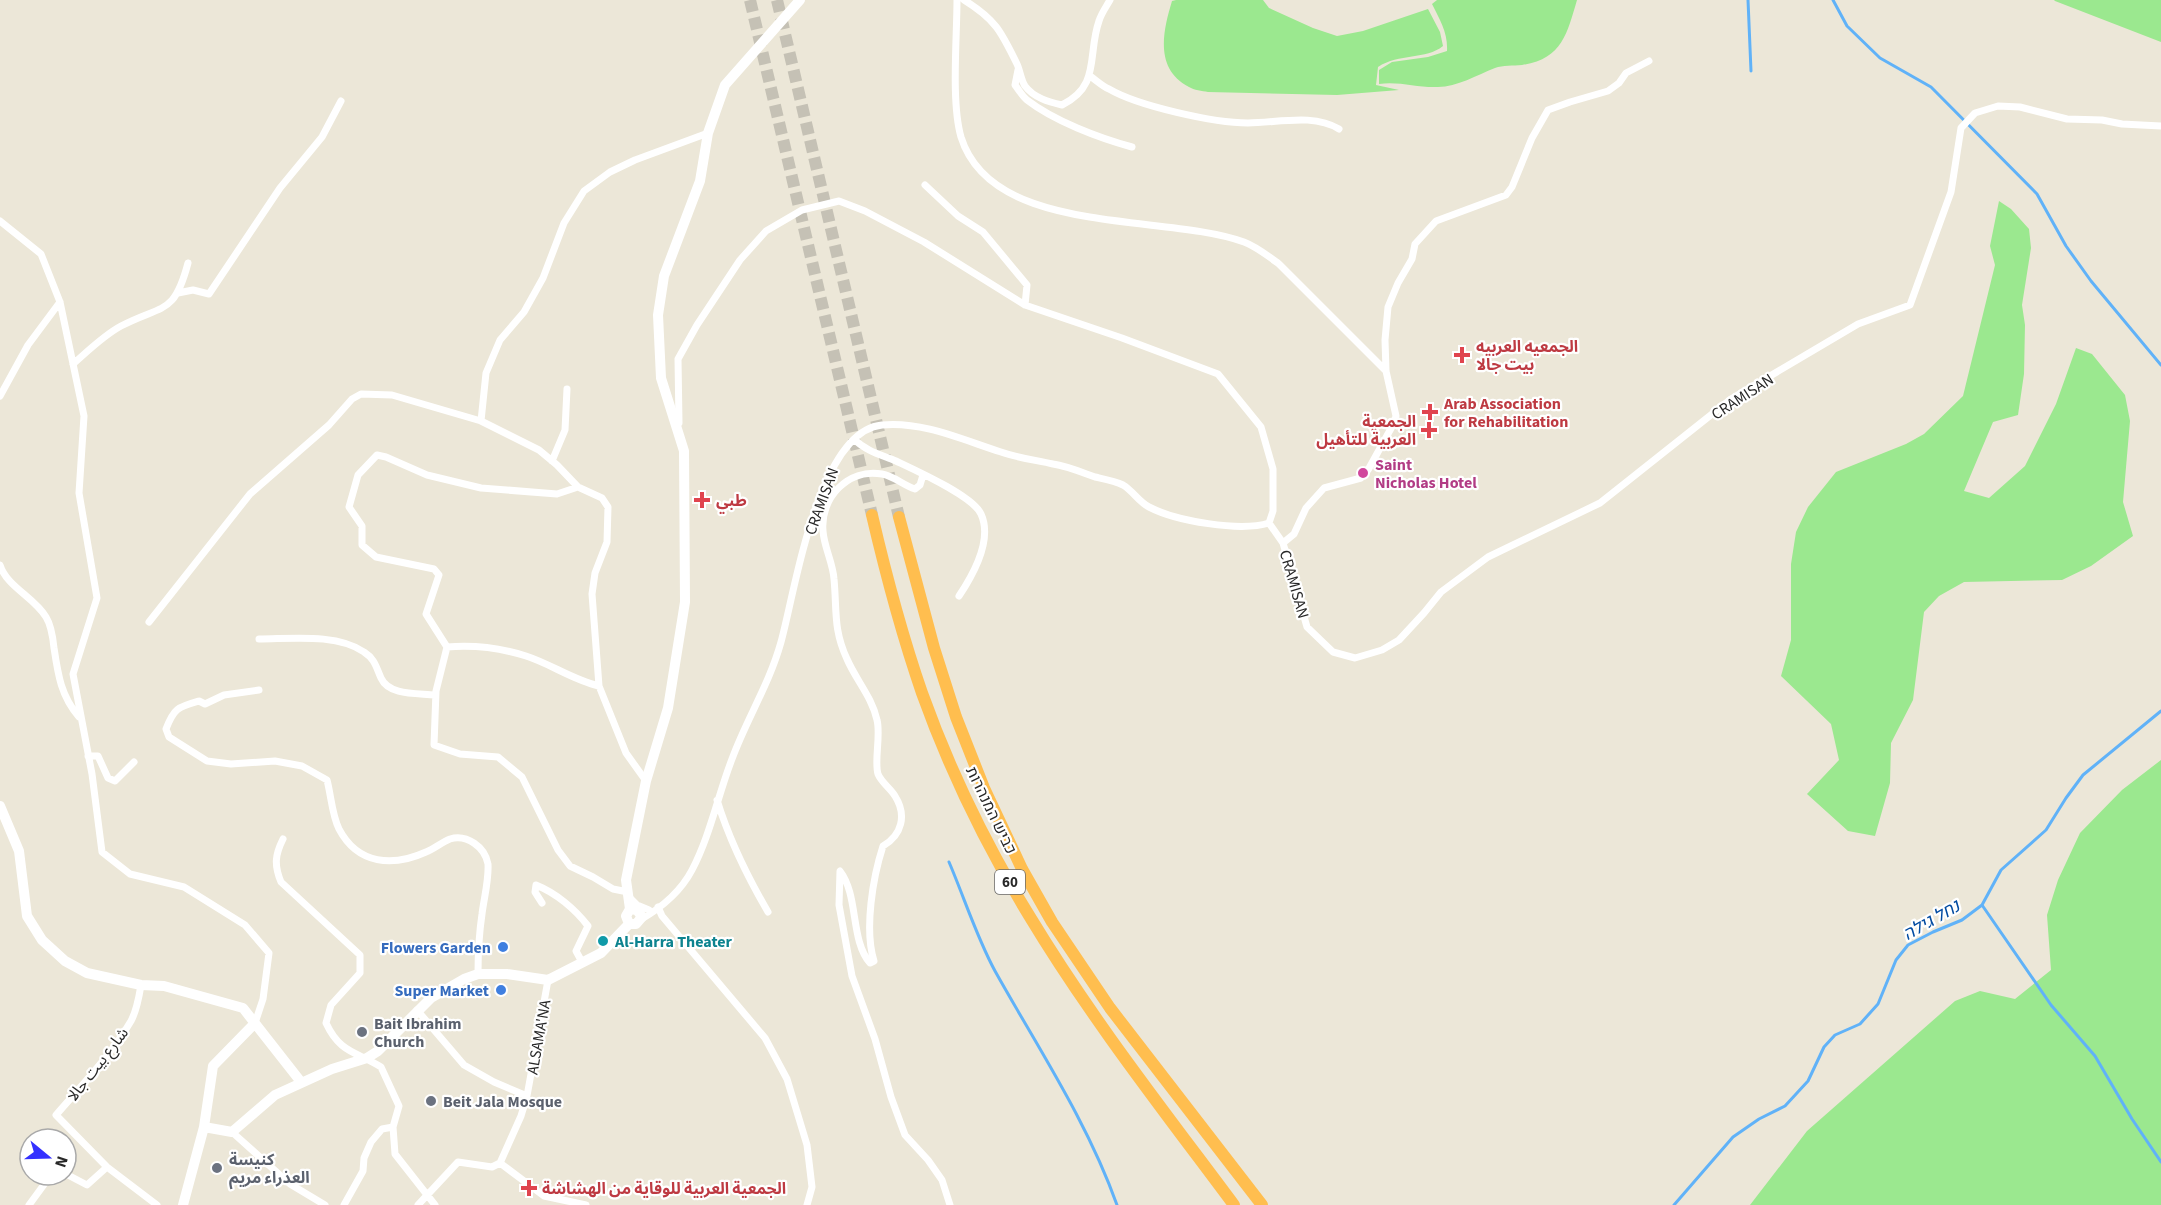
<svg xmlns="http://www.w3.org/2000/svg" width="2161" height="1205" font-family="'Source Sans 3','Noto Sans Arabic',Heebo,sans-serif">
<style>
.green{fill:#9be88f}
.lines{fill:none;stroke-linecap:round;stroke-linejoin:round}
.stream{stroke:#60b2f8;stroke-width:3}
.highway-tunnel{stroke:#c5c1b5;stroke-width:12;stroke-dasharray:12 6;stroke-linecap:butt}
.street{stroke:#fff;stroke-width:7}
.secondary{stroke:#fff;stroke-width:10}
.highway{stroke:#ffbe4f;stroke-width:12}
.health-dot{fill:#e0444e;stroke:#fff;stroke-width:2}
.hotel-dot{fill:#d1479c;stroke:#fff;stroke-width:2}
.culture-dot{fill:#0f9aa8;stroke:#fff;stroke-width:2}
.shop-dot{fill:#3f7fe0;stroke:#fff;stroke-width:2}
.worship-dot{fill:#6b7280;stroke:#fff;stroke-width:2}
.labels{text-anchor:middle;stroke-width:4.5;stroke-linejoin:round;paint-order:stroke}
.shield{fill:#fff;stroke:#686868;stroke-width:1.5}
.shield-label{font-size:15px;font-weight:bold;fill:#282828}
.health-label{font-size:16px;font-weight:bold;fill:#be3a42;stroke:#fff;text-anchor:start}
.street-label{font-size:16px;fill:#282828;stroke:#fff}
.hotel-label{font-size:16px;font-weight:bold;fill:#b23c85;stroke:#fff;text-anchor:start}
.culture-label{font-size:16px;font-weight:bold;fill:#0d838f;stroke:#fff;text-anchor:start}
.shop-label{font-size:16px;font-weight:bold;fill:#366cbe;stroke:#fff;text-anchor:end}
.worship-label{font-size:16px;font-weight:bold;fill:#5b616d;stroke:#fff;text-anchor:start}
.water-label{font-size:18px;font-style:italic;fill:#024ba1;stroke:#fff}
</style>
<rect width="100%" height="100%" fill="#ece7d8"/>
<path class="green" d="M 1176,0 L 1263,0 L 1269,8 L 1313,28 L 1337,36 L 1363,31 L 1428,9 L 1440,32 L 1443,46 C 1426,60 1399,53 1378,67 L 1376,85 L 1399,90 L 1337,95 L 1208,92 C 1202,91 1194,90 1189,87 C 1154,69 1163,31 1172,1 Z
M 1437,0 L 1577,0 C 1567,34 1562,59 1522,65 C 1513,66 1503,65 1495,68 C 1477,75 1457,87 1438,87 C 1418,88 1399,81 1379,84 L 1379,70 L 1392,62 L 1428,57 L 1447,51 C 1448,33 1440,20 1432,4 Z
M 2054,0 L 2161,0 L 2161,42 L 2055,1 Z
M 1999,201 L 2011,209 L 2029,229 L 2031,248 L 2022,305 L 2025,325 L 2024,374 L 2018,415 L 1993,422 L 1964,491 L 1989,498 L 2025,466 L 2056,404 L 2076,348 L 2092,354 L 2125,395 L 2130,421 L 2123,502 L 2133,536 L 2091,566 L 2062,580 L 1964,582 L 1939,596 L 1924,612 L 1913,700 L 1891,743 L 1890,783 L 1875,836 L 1848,831 L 1807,794 L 1839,760 L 1831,724 L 1781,676 L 1791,640 L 1791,564 L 1796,532 L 1808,507 L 1836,472 L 1906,444 L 1924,434 L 1963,396 L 1995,265 L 1990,246 Z
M 2161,760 L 2161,1205 L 1750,1205 L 1807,1131 L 1955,1001 L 1980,991 L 2015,999 L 2051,970 L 2047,915 L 2058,880 L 2080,833 L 2122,790 Z"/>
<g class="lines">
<path class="stream" d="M 1748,0 L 1751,71
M 1833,0 L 1847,26 L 1880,58 L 1931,87 L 2037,194 L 2066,246 L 2091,281 L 2161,365
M 949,862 C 964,897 977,938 995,971 C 1038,1048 1087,1121 1117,1205
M 1982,905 L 2051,1005 L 2095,1056 L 2132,1119 L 2161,1162
M 1674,1205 L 1733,1137 L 1759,1119 L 1785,1106 L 1808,1081 L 1824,1047 L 1835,1035 L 1860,1024 L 1878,1004 L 1896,960 L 1908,945 L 1933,932 L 1962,920 L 1982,905 L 2001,870 L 2046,830 L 2066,798 L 2083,775 L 2161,711"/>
<path class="highway-tunnel" d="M 750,0 L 872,515
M 777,0 L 899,517"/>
<path class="street" d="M 957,0 C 957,38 951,102 961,137 C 992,237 1164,213 1244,242 C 1257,247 1267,255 1279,264 L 1386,371
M 964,0 C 995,19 1001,31 1017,64 C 1020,70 1021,80 1025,86 C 1034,98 1049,102 1062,105 C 1101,86 1087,55 1099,21 C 1101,14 1106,7 1110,0
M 1018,70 L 1015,85 C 1019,90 1022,96 1027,100 C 1054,121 1099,138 1132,147
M 1090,76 C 1096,80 1102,86 1109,89 C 1138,106 1214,123 1248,123 C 1277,123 1313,113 1339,129
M 925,185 L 958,216 L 983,232 L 1027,285 L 1025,305
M 0,221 L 41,254 L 60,302 L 84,416 L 79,493 L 97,598 L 73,674 L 92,774 L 102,852 L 130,874 L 184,887 L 245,925 L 269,953 L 263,999 L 255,1023
M 178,293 L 193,290 L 209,294 L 280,188 L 322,137 L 341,101
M 73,364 C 88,351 104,335 121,326 C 163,304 174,316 188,263
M 0,396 L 28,345 L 60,302
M 481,421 L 486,373 L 500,340 L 524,312 L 543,278 L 564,223 L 584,191 L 610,172 L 635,160 L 708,133
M 679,423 L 678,359 L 697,325 L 740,260 L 766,231 L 802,210 L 839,201 L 865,211 L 924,242 L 1025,305 L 1122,338 L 1218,374 L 1261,427 L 1273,469 L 1273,511 L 1269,523
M 855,440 C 866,451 882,455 896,461 C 915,470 973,496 981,514 C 993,540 973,575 959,596
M 552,461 L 565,430 L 567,389
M 923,475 L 920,485 L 915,489 C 903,485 894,476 882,474 C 848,468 820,498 823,531 C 824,547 833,563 834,579 C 837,610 833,629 847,659 C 856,680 872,697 877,720 C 881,735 874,761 878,774 C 881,782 891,789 895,796 C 907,815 902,835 883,846 C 873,877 864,929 874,961 L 870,963 C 850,940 859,896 840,871 L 839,905 L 852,976 L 875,1039 L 891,1097 L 905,1135 L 928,1160 L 942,1180 L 950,1205
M 578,487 L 557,494 L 481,488 L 427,475 L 386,457 L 377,455 L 358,475 L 349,507 L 362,526 L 362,545 L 376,557 L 434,569 L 439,575 L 426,614 L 447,647 L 436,691 L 434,745 L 460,754 L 498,757 L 522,777 L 558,850 L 570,866 L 593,877 L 613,889 L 628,892
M 1283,543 L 1294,534 L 1306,508 L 1324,488 L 1361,478 L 1368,470 L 1394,423 L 1396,416 L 1386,371 L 1385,340 L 1388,307 L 1398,283 L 1412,259 L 1415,244 L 1436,221 L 1506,195 L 1512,187 L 1532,138 L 1548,110 L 1570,102 L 1608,91 L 1619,83 L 1626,73 L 1649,61
M 0,565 C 7,587 34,597 46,617 C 51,625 53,638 54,648 C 58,675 61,696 79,717
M 149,622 L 250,494 L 329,425 L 352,399 L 361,394 L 392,395 L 481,421 L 539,450 L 557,465 L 578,487 L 602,498 L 608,507 L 607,542 L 595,573 L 592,594 L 599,686 L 626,753 L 646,781
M 259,639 C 290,639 337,633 364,652 C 375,659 376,667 381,678 C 389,696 418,693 435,695
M 447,647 C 472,645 501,648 526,656 C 551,664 573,680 599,686
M 259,690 L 224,695 L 205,704 L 199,701 C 178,707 174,708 166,729 L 169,737 L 207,761 L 231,764 L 275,761 L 302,766 L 327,780 C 331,795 332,815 339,829 C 358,865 393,867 426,852 C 434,849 442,842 450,839 C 467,834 485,847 488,864 C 489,880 484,898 482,914 C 479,934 478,954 478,974
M 88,756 L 98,756 L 108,778 L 115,781 L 134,762
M 717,800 C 729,839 747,876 768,912
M 283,839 C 275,855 274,865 281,882 L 360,955 L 360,973 L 331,1005 L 326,1023 C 340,1053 355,1051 381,1067 L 399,1106 L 393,1127 L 395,1154 L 435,1205
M 629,897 L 637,905 L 649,910
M 542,903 L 535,892 L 536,885 C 556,893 575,909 588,926 L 576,951 L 582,962
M 658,907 L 662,916 L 765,1038 L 787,1079 L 807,1145 L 812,1187 L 807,1205
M 640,920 C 661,908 681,891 692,870 C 710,836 718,795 732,759 C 747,718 769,685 781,642 C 795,592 818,431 882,425 C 922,421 963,440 1001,452 C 1018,458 1035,460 1053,464 C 1067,466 1081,472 1095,477 C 1104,479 1115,481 1123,485 C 1133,491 1139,502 1149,507 C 1176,521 1240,532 1269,523 L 1283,543 L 1307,627 L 1333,652 L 1355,658 L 1382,650 L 1399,640 L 1424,613 L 1441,592 L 1488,557 L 1600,503 L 1731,399 L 1858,324 L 1910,305 L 1951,192 L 1961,128 L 1975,113 L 1998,106 L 2020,107 L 2067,119 L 2102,120 L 2122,124 L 2161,126
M 141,985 C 139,997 137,1010 131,1021 C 111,1055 82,1085 56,1115 L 107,1167 L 157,1205
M 417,1010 L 464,1065 L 494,1082 L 527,1096 L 548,980
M 527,1096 L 521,1116 L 500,1163 L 544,1196 L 586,1205
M 232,1132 L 290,1184 L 325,1205
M 66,1174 L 87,1185 L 107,1167
M 29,1205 L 51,1175
M 344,1205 L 363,1171 L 364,1158 L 371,1142 L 382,1129 L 393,1127
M 418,1205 L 458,1162 L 492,1167 L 500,1163"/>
<path class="secondary" d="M 0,806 L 19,851 L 27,916 L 42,940 L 65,961 L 87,973 L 141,985 L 164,986 L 243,1008 L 301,1082
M 629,924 L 626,916 L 630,909 L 626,880 L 646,781 L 668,708 L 685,602 L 684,451 L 661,378 L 658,315 L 664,276 L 700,181 L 708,133 L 725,85 L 800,0
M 629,924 L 636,924 L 642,917 L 637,910 L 630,909
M 204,1127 L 213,1066 L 255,1023
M 183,1205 L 204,1127 L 232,1132 L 275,1095 L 332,1069 L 367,1058 L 378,1051 L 431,998 L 464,979 L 478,974 L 507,974 L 548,980 L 601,953 L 629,924"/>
<path class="highway" d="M 872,515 C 886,575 902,635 922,693 C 950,771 987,847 1030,917 C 1091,1018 1164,1111 1234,1205
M 899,517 L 934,648 L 956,717 L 984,788 L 1022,869 L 1052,922 L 1110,1008 L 1262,1205"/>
</g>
<g class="health-dot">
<path d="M1459 346h6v6h6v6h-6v6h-6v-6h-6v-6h6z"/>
<path d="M1427 403h6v6h6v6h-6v6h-6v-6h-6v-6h6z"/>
<path d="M1426 421h6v6h6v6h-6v6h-6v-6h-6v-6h6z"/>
<path d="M699 491h6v6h6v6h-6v6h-6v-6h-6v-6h6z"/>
<path d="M526 1179h6v6h6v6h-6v6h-6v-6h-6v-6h6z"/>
</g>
<circle class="hotel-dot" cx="1363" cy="473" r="6"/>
<circle class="culture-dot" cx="603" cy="941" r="6"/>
<g class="shop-dot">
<circle cx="503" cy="947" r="6"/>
<circle cx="501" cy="990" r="6"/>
</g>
<g class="worship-dot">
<circle cx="362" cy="1032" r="6"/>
<circle cx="431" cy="1101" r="6"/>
<circle cx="217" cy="1168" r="6"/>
</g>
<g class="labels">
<rect class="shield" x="995" y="870" width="30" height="24" rx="4.5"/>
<g class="shield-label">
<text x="1010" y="887">60</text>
</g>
<g class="health-label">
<text x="1476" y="352">الجمعيه العربيه<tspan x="1476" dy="18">بيت جالا</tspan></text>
<text x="1444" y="409">Arab Association<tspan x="1444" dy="18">for Rehabilitation</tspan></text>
<text x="1416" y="427" text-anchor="end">الجمعية<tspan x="1416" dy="18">العربية للتأهيل</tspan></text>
<text x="716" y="506">طبي</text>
<text x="542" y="1194">الجمعية العربية للوقاية من الهشاشة</text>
</g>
<g class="street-label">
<text transform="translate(1742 396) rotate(-33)" y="6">CRAMISAN</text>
<text transform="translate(821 501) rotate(-70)" y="6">CRAMISAN</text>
<text transform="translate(1295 584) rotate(74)" y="6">CRAMISAN</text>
<text transform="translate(992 810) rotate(64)" y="6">כביש המנהרות</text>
<text transform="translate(538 1037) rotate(-80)" y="6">ALSAMA'NA</text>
<text transform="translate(97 1064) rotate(-52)" y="6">شارع بيت جالا</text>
</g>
<g class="hotel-label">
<text x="1375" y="470">Saint<tspan x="1375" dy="18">Nicholas Hotel</tspan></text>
</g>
<g class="culture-label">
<text x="615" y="947">Al-Harra Theater</text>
</g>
<g class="shop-label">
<text x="491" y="953">Flowers Garden</text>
<text x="489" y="996">Super Market</text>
</g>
<g class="worship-label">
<text x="374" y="1029">Bait Ibrahim<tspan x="374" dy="18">Church</tspan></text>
<text x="443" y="1107">Beit Jala Mosque</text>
<text x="229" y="1165">كنيسة<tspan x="229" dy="18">العذراء مريم</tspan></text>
</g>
<g class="water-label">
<text transform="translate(1931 920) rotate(-30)" y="6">נחל גילה</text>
</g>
</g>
<g transform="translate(48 1157) rotate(109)"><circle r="28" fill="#ffffff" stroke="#a9a9a9" stroke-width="1.5"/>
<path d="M0-4.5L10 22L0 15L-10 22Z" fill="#3431ff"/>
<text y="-9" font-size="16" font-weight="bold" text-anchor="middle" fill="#282828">N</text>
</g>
</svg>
